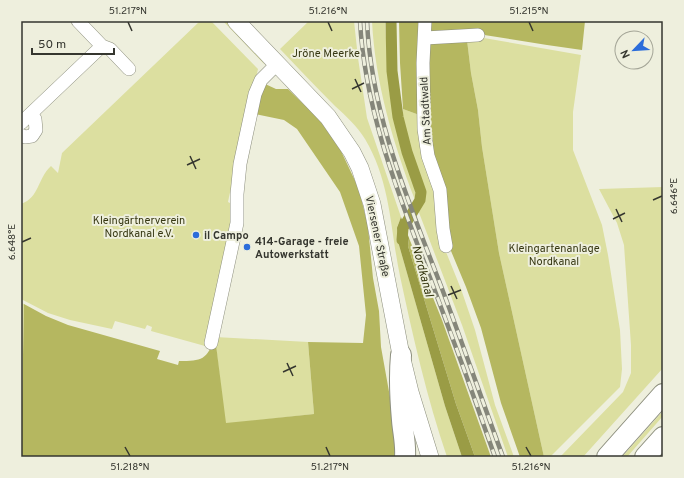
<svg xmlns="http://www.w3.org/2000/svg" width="684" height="478" font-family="Overpass,sans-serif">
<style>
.green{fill:#dcdfa0}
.forest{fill:#b5b760}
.water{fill:#9a9c45}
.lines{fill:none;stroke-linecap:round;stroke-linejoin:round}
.canal{stroke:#9a9c45;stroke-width:11}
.minor-casing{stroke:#8d8f7e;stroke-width:14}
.major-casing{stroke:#8d8f7e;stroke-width:18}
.highway-casing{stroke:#8d8f7e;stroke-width:22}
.minor{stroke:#fff;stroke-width:13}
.major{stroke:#fff;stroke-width:17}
.highway{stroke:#fff;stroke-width:20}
.rail-casing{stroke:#85867a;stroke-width:4.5}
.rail{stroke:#eeefdd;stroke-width:3;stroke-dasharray:9;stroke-linecap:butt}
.ticks{fill:none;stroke:#35362f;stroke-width:1.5}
.poi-dot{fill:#2c6dda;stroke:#eeefdd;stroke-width:1.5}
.labels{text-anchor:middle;stroke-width:4;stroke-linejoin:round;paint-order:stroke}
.park-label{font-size:11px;fill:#373813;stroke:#eeefdd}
.street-label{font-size:11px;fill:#35362f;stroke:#eeefdd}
.poi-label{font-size:11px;font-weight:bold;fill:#35362f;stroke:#eeefdd;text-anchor:start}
.water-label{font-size:12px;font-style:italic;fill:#33340e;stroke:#eeefdd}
.neatline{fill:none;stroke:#35362f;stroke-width:1.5}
.ticks-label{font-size:10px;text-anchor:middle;fill:#35362f}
</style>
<rect width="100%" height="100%" fill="#eeefdd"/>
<path class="green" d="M 200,21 L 211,21 L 258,69 L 229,197 L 228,202 L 234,205 L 205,346 L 151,331 L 152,327 L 147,325 L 145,329 L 115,321 L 112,329 L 70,320 L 48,313 L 21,299 L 21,204 C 40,197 37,179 51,166 L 58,173 L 62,153 Z
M 223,21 L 229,21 L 253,47 L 265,65 Z
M 309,21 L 354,21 L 358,58 L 367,118 L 401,217 L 397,228 L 399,245 L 445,406 L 462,457 L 447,457 C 427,398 413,337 400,276 C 390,228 391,183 365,139 C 357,126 346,116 335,106 C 316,87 298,68 280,49 Z
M 372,21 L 385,21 L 389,89 L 394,119 L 403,152 L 416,188 L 415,200 C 393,143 375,82 372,21 Z
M 478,37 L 581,55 L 573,112 L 573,150 L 602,225 L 608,255 L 620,330 L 622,369 L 620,387 L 550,457 L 544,457 L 499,253 L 482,147 L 478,110 L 471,73 L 467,40 Z
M 403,109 L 422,116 L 437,191 L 444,247 L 461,289 L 475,330 L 495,405 L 514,457 L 508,457 L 462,325 L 418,210 L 424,200 L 425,191 L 410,149 L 403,118 Z
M 663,187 L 663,368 L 583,457 L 560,457 L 623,392 L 631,373 L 631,345 L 624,245 L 617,223 L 599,189 Z
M 21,303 L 24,304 L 21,452 Z
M 215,337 L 308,342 L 314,414 L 225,424 Z
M 663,411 L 663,416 L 627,457 L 622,457 Z"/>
<path class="forest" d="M 399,21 L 422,21 L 422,116 L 403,109 L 400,63 Z
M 428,21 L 585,21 L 582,50 L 547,45 L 478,34 L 433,32 L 428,27 Z
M 467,40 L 471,73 L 478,110 L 482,147 L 499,253 L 544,457 L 520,457 L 501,403 L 481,328 L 466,287 L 451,251 L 446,230 L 427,131 L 429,42 Z
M 263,83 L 276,89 L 288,89 L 319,119 L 341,151 L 359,189 L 368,227 L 373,278 L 379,311 L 381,347 L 393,414 L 396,447 L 394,457 L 21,457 L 24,304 L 46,316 L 68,325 L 160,351 L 157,359 L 178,365 L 179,361 C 202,361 207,360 215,337 L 226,423 L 314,414 L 308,342 L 363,343 L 366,315 L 359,246 L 340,192 L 297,129 L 284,120 L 255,114 Z
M 409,238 L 442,320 L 491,457 L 475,457 L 456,404 L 408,246 Z"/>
<path class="water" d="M 401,217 L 409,238 L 408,246 L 456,404 L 475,457 L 462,457 L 445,406 L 399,245 L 397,228 Z"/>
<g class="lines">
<path class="canal" d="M 391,21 L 392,71 L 398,117 L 407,152 L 421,192 L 420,200 L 403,228 L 402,240"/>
<defs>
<path id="minor" d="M 78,21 L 102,46 L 110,49 L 129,69
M 425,21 L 423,63 L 424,129 L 428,156 L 440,190 L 443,229 L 446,246
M 425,38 L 478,35
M 21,123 L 102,46
M 21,135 L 25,137 L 32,136 L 36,130 L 35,119 L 32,114
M 211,343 L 237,223 L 237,194 L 240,164 L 255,94 L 261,80 L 277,64"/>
<path id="major" d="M 236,21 L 328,117 L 352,152 L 360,168 L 372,204 L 401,355 L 410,392 L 430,457"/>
<path id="highway" d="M 401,355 C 399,377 400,398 402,420 C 403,433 406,444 405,457
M 607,457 L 663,394
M 645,457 L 663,437"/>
</defs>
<use href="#minor" class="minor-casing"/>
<use href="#major" class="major-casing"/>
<use href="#highway" class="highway-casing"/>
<use href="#minor" class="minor"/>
<use href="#major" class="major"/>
<use href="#highway" class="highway"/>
<defs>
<path id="rail" d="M 360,21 C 365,113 400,198 432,283 C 454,341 475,399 495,457
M 367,21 C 371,114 408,200 441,286 C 462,342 482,400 503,457"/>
</defs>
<use href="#rail" class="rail-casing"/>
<use href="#rail" class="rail"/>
</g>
<path class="ticks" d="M 128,22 L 132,31M 328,22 L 332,31M 529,22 L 533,31M 355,79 L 361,92M 352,89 L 364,83M 190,156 L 196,169M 187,165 L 200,159M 653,200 L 662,196M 616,209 L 622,222M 613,219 L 625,213M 22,242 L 31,238M 451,286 L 457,299M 448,295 L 461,290M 287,363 L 293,376M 283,372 L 296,366M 125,447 L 130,456M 326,447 L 330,456M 526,447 L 531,456"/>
<g class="poi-dot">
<circle cx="196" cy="235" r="4"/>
<circle cx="247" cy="247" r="4"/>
</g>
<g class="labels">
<g class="park-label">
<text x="326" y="57">Jröne Meerke</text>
<text x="139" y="224">Kleingärtnerverein<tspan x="139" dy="13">Nordkanal e.V.</tspan></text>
<text x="554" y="252">Kleingartenanlage<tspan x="554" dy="13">Nordkanal</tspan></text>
</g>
<g class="street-label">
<text transform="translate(425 111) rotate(-93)" y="4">Am Stadtwald</text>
<text transform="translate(378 236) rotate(78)" y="4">Viersener Straße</text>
</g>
<g class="poi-label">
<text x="204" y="239">il Campo</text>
<text x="255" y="245">414-Garage - freie<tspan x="255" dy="13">Autowerkstatt</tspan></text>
</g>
<g class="water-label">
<text transform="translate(423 271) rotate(75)" y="4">Nordkanal</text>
</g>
</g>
<rect width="684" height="478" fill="none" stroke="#eeefdd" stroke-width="44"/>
<g transform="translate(634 50) rotate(245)"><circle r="19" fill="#eeefdd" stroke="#a4a597"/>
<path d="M0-3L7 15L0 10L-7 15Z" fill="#2c6dda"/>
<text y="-6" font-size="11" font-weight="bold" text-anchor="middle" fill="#35362f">N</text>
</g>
<path d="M32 48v6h82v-6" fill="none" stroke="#35362f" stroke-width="2"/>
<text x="38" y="48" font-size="12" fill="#35362f" stroke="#eeefdd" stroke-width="3" paint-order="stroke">50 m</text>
<rect x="22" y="22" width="640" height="434" class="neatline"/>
<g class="ticks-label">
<text x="128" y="14">51.217°N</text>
<text x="328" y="14">51.216°N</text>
<text x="529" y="14">51.215°N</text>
<text transform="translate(673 196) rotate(-90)" y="4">6.646°E</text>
<text transform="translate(11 242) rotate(-90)" y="4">6.648°E</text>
<text x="130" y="470">51.218°N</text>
<text x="330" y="470">51.217°N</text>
<text x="531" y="470">51.216°N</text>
</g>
</svg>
